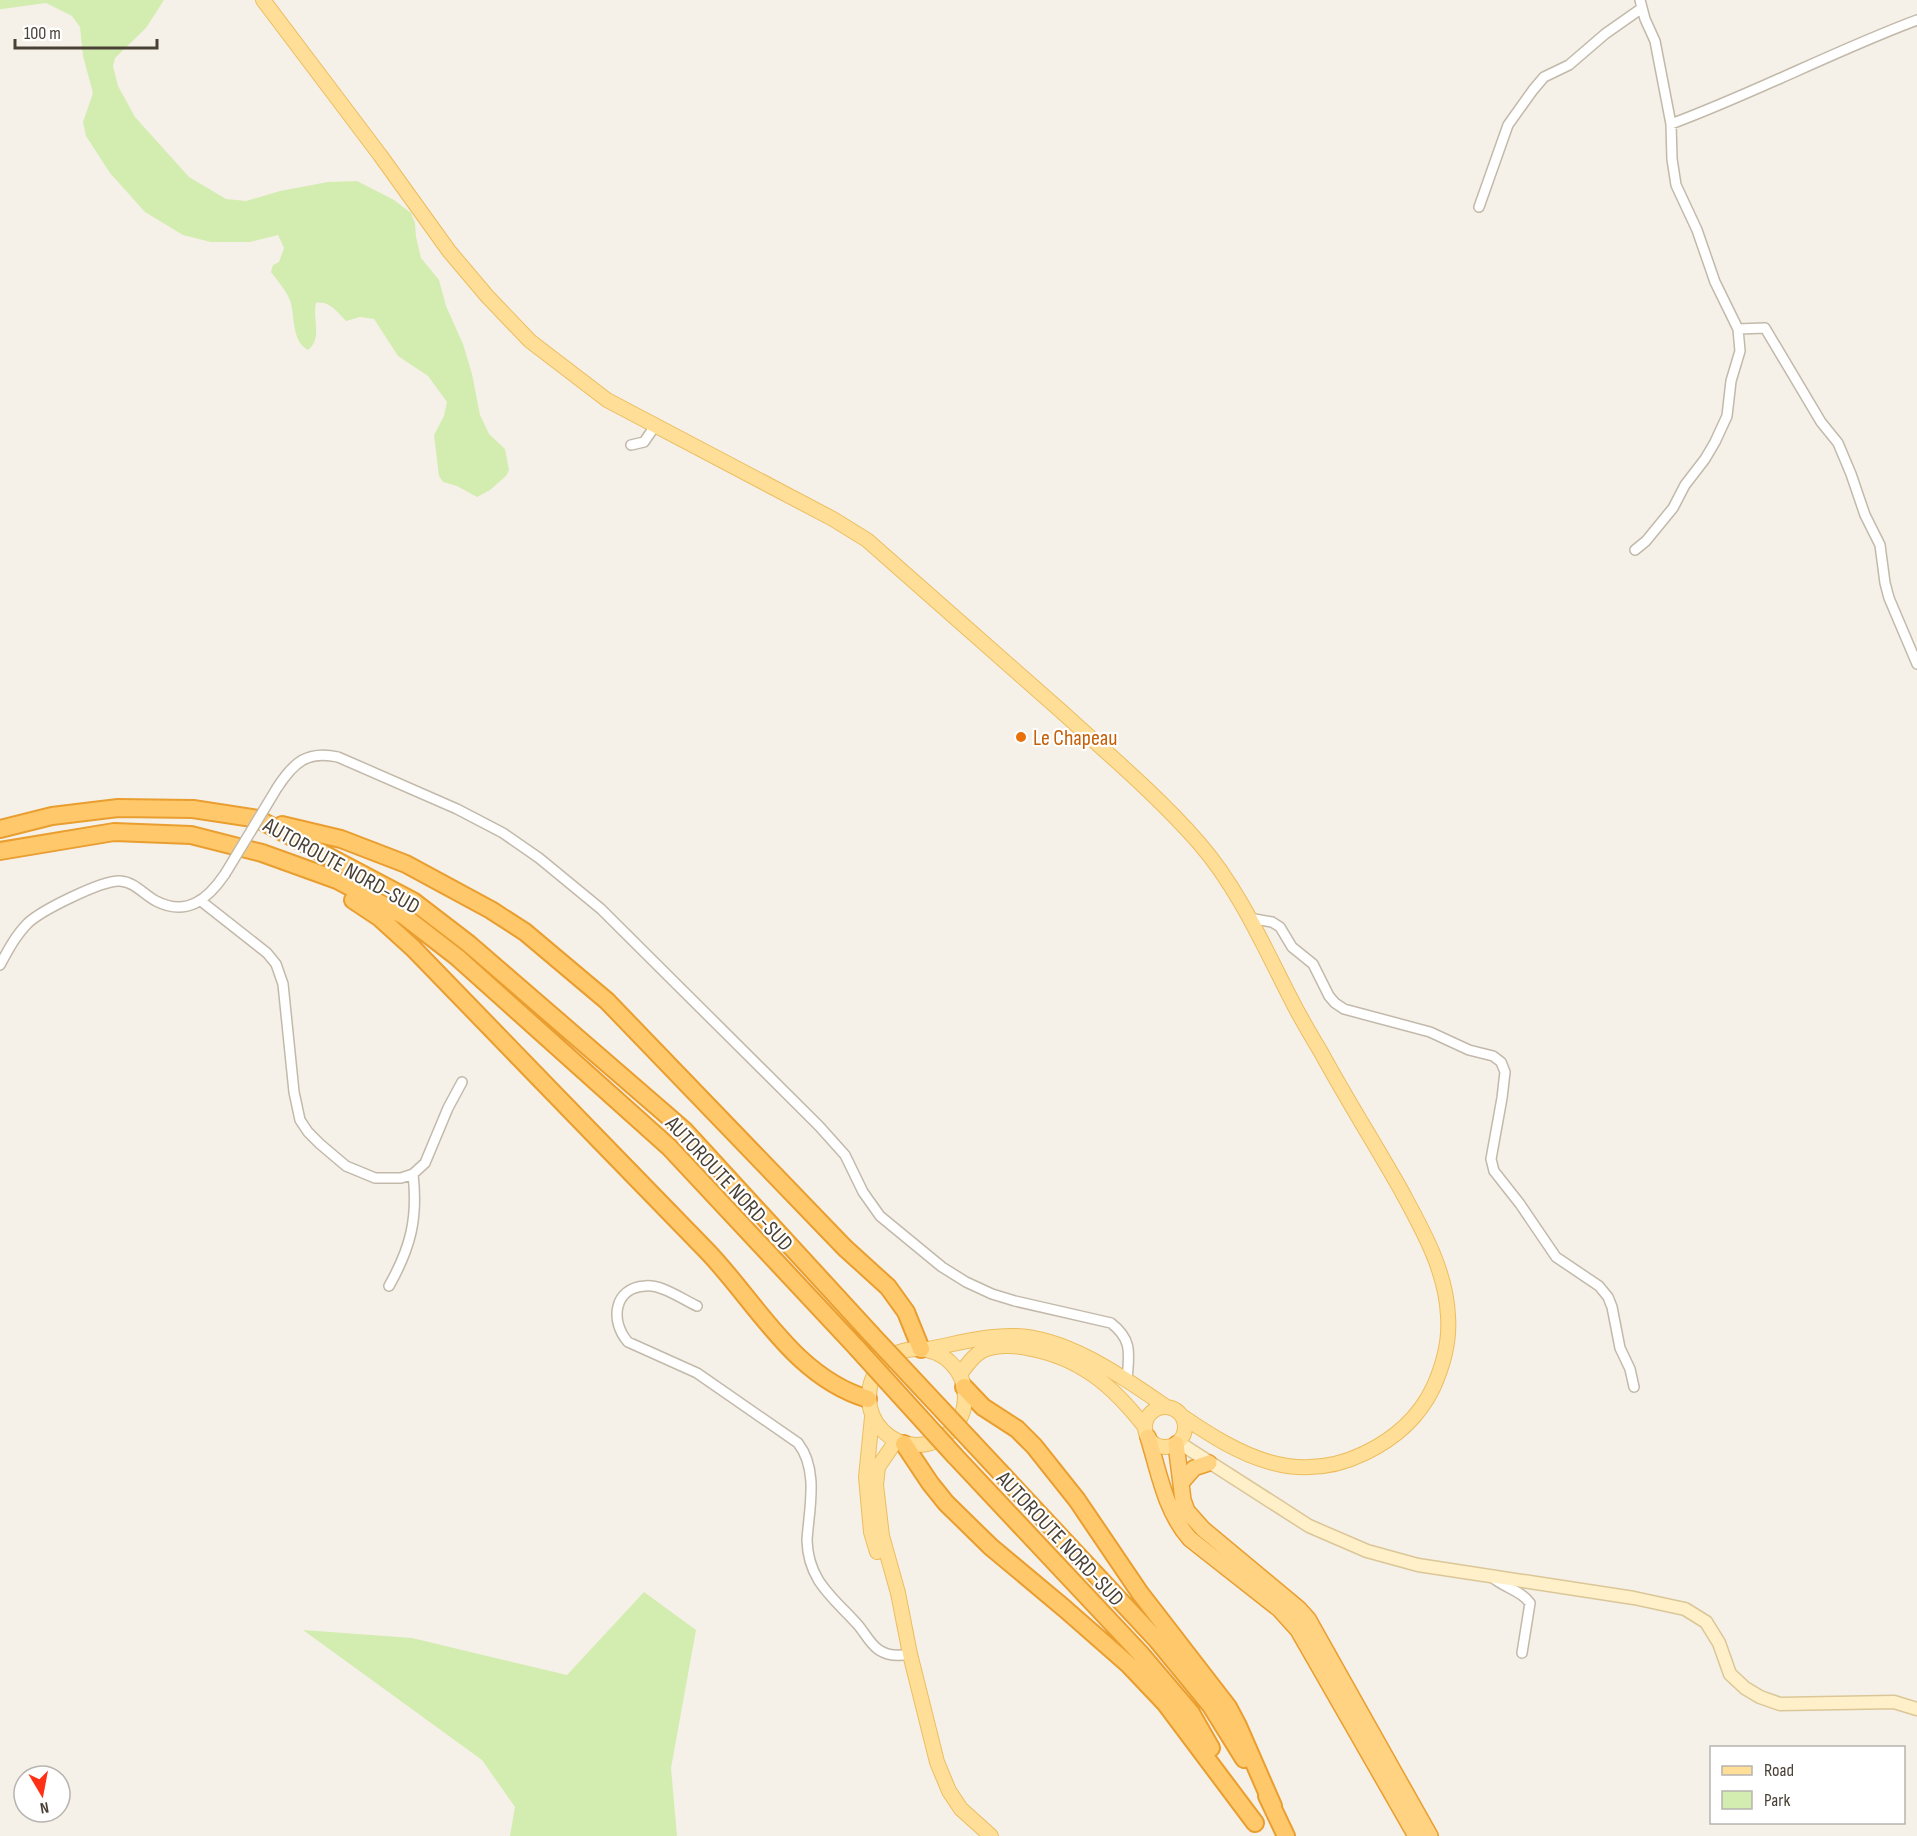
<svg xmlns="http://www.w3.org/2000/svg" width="1917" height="1836" font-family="'Sofia Sans Condensed',sans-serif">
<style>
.green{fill:#d3ecaf}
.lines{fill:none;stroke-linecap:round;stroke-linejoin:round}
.minor-casing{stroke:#c2b9aa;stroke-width:12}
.secondary-casing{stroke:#dbc697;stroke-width:15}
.primary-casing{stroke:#ecbd5f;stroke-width:16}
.trunk-casing{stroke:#e99e2f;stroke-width:18}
.motorway-casing{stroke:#e99e2f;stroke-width:20}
.minor{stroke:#fff;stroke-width:9}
.secondary{stroke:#fff0c9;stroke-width:12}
.primary{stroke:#ffde98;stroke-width:14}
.trunk{stroke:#ffd381;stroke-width:15}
.motorway{stroke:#ffc86a;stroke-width:16}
.minor-bridge-casing{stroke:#c2b9aa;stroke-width:12;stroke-linecap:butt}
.motorway-bridge-casing{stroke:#e99e2f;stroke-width:20;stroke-linecap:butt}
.minor-bridge{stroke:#fff;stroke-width:9}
.motorway-bridge{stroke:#ffc86a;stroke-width:16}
.food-dot{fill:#e8710a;stroke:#fff;stroke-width:2}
.labels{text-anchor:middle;stroke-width:4.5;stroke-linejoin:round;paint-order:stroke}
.food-label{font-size:22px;fill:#c56008;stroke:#fff;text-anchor:start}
.street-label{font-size:22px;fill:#4a4136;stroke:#fff}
</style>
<rect width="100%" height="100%" fill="#f5f1e8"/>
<path class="green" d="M 0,0 L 164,0 L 146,28 L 115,58 L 113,66 L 118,86 L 135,117 L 189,177 L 226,199 L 246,201 L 280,191 L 328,182 L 357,181 L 394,200 L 411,213 L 415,223 L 416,237 L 421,258 L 439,280 L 446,306 L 463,344 L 472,374 L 480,415 L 489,434 L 505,449 L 509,470 L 506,476 L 490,490 L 477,497 L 457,486 L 443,482 L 439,476 L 434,435 L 444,416 L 447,402 L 428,376 L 398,356 L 374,319 L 360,317 L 346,321 C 337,312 329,300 316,303 C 312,320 323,338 308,350 C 289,339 297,313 288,296 C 284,288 277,280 271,272 L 273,265 L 279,262 L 284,248 L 278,235 L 250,242 L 211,242 L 183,235 L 145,212 L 110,173 L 86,136 L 83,122 L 93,93 L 83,56 L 80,27 L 72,16 L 46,3 L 2,9 L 0,9 Z
M 644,1592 L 696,1630 L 671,1768 L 677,1836 L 510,1836 L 515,1807 L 482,1760 L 303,1630 L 412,1638 L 567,1675 Z"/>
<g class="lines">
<defs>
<path id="minor" d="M 1671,124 C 1755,93 1834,51 1917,20
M 1479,207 L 1508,125 L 1533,90 L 1544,77 L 1569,65 L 1605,34 L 1642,8
M 1738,329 L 1765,328 L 1821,422 L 1838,443 L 1851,474 L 1865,515 L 1880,545 L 1885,583 L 1889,598 L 1917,664
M 631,445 L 644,442 L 655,426
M 1635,550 L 1646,541 L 1673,508 L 1685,485 L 1705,459 L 1715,442 L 1727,416 L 1731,381 L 1740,351 L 1738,329 L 1715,282 L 1697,230 L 1676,185 L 1672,159 L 1671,124 L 1655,41 L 1645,19 L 1640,0
M 277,788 C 293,763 307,750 338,757 L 457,809 L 503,833 L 539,858 L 601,909 L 819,1126 L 845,1155 L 863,1192 L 880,1216 L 942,1267 L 966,1282 L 992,1294 L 1015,1301 L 1111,1323 C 1133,1340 1129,1354 1127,1380
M 201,901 L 267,953 L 276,964 L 283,984 L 294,1092 L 300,1120 L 308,1132 L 320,1144 L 346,1166 L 375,1178 L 401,1178 L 413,1174 L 425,1163 L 448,1108 L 462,1082
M 1249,918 L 1272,922 L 1280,927 L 1292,947 L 1313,964 L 1329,996 L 1335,1003 L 1344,1009 L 1430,1032 L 1469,1050 L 1493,1056 L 1501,1062 L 1505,1072 L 1502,1098 L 1491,1159 L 1494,1171 L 1520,1204 L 1556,1257 L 1599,1286 L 1608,1297 L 1612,1307 L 1620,1348 L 1630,1369 L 1634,1387
M 0,965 C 8,950 16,935 28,923 C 42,910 102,880 120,881 C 135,882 143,894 156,901 C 187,917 208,899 225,874
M 389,1286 C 411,1247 418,1218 413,1174
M 697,1306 C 682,1299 661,1284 645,1286 C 613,1288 610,1322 628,1342 L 697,1373 L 798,1443 C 819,1470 809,1509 807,1540 C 808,1581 833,1597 858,1625 C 865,1633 870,1644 879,1650 C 888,1656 900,1656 910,1654
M 1492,1577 C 1504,1588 1521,1590 1530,1603 L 1522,1653"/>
<path id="secondary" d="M 1178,1442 L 1309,1526 L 1367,1551 L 1418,1565 L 1634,1598 L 1685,1609 L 1706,1622 L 1719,1643 L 1730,1674 L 1745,1688 L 1760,1697 L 1780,1704 L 1894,1702 L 1917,1709"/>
<path id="primary" d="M 263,0 L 380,155 L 449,251 L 487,296 L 530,341 L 607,400 L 833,519 L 867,540 C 932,597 996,654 1061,711 C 1108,754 1157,795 1199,843 C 1239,889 1264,947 1292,1001 C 1301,1019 1312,1037 1322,1054 C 1347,1100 1375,1144 1401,1190 C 1422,1229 1446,1270 1448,1316 C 1450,1341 1443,1366 1433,1388 C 1419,1417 1394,1439 1365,1453 C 1296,1487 1239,1455 1182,1416
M869 1397a48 48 0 1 1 96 0a48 48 0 1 1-96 0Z
M 928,1349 C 955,1344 983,1336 1011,1336 C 1064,1335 1123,1377 1165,1406
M 960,1374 C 966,1367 972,1356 982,1351 C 995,1345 1013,1345 1027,1348 C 1080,1357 1113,1386 1145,1427
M1145 1427a20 20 0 1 1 40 0a20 20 0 1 1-40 0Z
M 872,1417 L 866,1477 L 871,1532 L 877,1552
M 896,1441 L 878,1467 L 876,1485 L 882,1536 L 898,1593 L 910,1654 L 937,1762 L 949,1791 L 961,1809 L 991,1836"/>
<path id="trunk" d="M 1148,1437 C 1159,1472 1165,1511 1190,1539 L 1279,1609 L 1298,1630 L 1416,1836
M 1176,1444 L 1183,1500 L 1187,1511 L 1203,1529 L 1299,1609 L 1308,1619 L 1430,1836
M 1181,1483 L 1194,1468 L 1209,1463"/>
<path id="motorway" d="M 282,825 L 341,839 L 406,864 L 491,910 L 525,932 L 607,1001 L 845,1248 L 888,1287 L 906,1312 L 921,1349
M 0,829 L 52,816 L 118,808 L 193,809 L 258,819 L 413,901 L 469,944 L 684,1130 L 871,1334
M 0,851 L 114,832 L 191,835 L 262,853 L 337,880 L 404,916 L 457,957 L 669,1147 L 856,1347
M 353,900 L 380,918 L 413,948 C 510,1049 609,1150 707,1251 C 757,1303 794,1377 868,1399
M 964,1387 L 983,1407 L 1017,1429 L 1034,1446 L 1077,1500 L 1140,1593 L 1228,1707 L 1238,1726 L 1273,1806
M 972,1442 L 1156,1639 L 1211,1706 L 1244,1759
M 904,1444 L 930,1483 L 946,1503 L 991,1547 L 1064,1608 L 1129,1665 L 1165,1703 L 1255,1823
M 955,1456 L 1140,1653 L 1191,1713 L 1211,1748
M 1267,1796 L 1286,1836"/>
</defs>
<use href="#minor" class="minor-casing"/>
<use href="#secondary" class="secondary-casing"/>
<use href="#primary" class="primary-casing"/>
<use href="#trunk" class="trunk-casing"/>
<use href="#motorway" class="motorway-casing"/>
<use href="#minor" class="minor"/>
<use href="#secondary" class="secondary"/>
<use href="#primary" class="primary"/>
<use href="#trunk" class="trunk"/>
<use href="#motorway" class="motorway"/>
<defs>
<path id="minor-bridge" d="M 225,874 L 277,788"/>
<path id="motorway-bridge" d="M 871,1334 L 972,1442
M 856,1347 L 955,1456"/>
</defs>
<use href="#minor-bridge" class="minor-bridge-casing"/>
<use href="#motorway-bridge" class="motorway-bridge-casing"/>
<use href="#minor-bridge" class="minor-bridge"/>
<use href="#motorway-bridge" class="motorway-bridge"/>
</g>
<circle class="food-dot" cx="1021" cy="737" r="6"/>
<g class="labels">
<g class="food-label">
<text x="1033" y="745">Le Chapeau</text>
</g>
<g class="street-label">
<text transform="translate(342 865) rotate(29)" y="8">AUTOROUTE NORD-SUD</text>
<text transform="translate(730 1183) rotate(47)" y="8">AUTOROUTE NORD-SUD</text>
<text transform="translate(1061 1538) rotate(47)" y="8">AUTOROUTE NORD-SUD</text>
</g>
</g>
<rect x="1710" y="1746" width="195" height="78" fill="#ffffff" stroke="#b7b3af" stroke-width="1.5"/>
<rect x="1722" y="1766" width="30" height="9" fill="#ffde98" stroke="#b7b3af" stroke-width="1.5"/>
<text x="1764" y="1776" font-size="18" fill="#4a4136">Road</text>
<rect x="1722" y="1791" width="30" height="18" fill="#d3ecaf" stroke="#b7b3af" stroke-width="1.5"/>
<text x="1764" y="1806" font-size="18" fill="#4a4136">Park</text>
<g transform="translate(42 1794) rotate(170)"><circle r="28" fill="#ffffff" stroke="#b7b3af" stroke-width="1.5"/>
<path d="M0-4.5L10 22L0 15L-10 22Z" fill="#ff3016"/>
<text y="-9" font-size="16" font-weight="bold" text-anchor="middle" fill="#4a4136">N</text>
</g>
<path d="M15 39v9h142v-9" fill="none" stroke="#4a4136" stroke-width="3"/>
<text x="24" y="39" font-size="18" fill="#4a4136" stroke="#ffffff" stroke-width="4.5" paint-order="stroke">100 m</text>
</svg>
